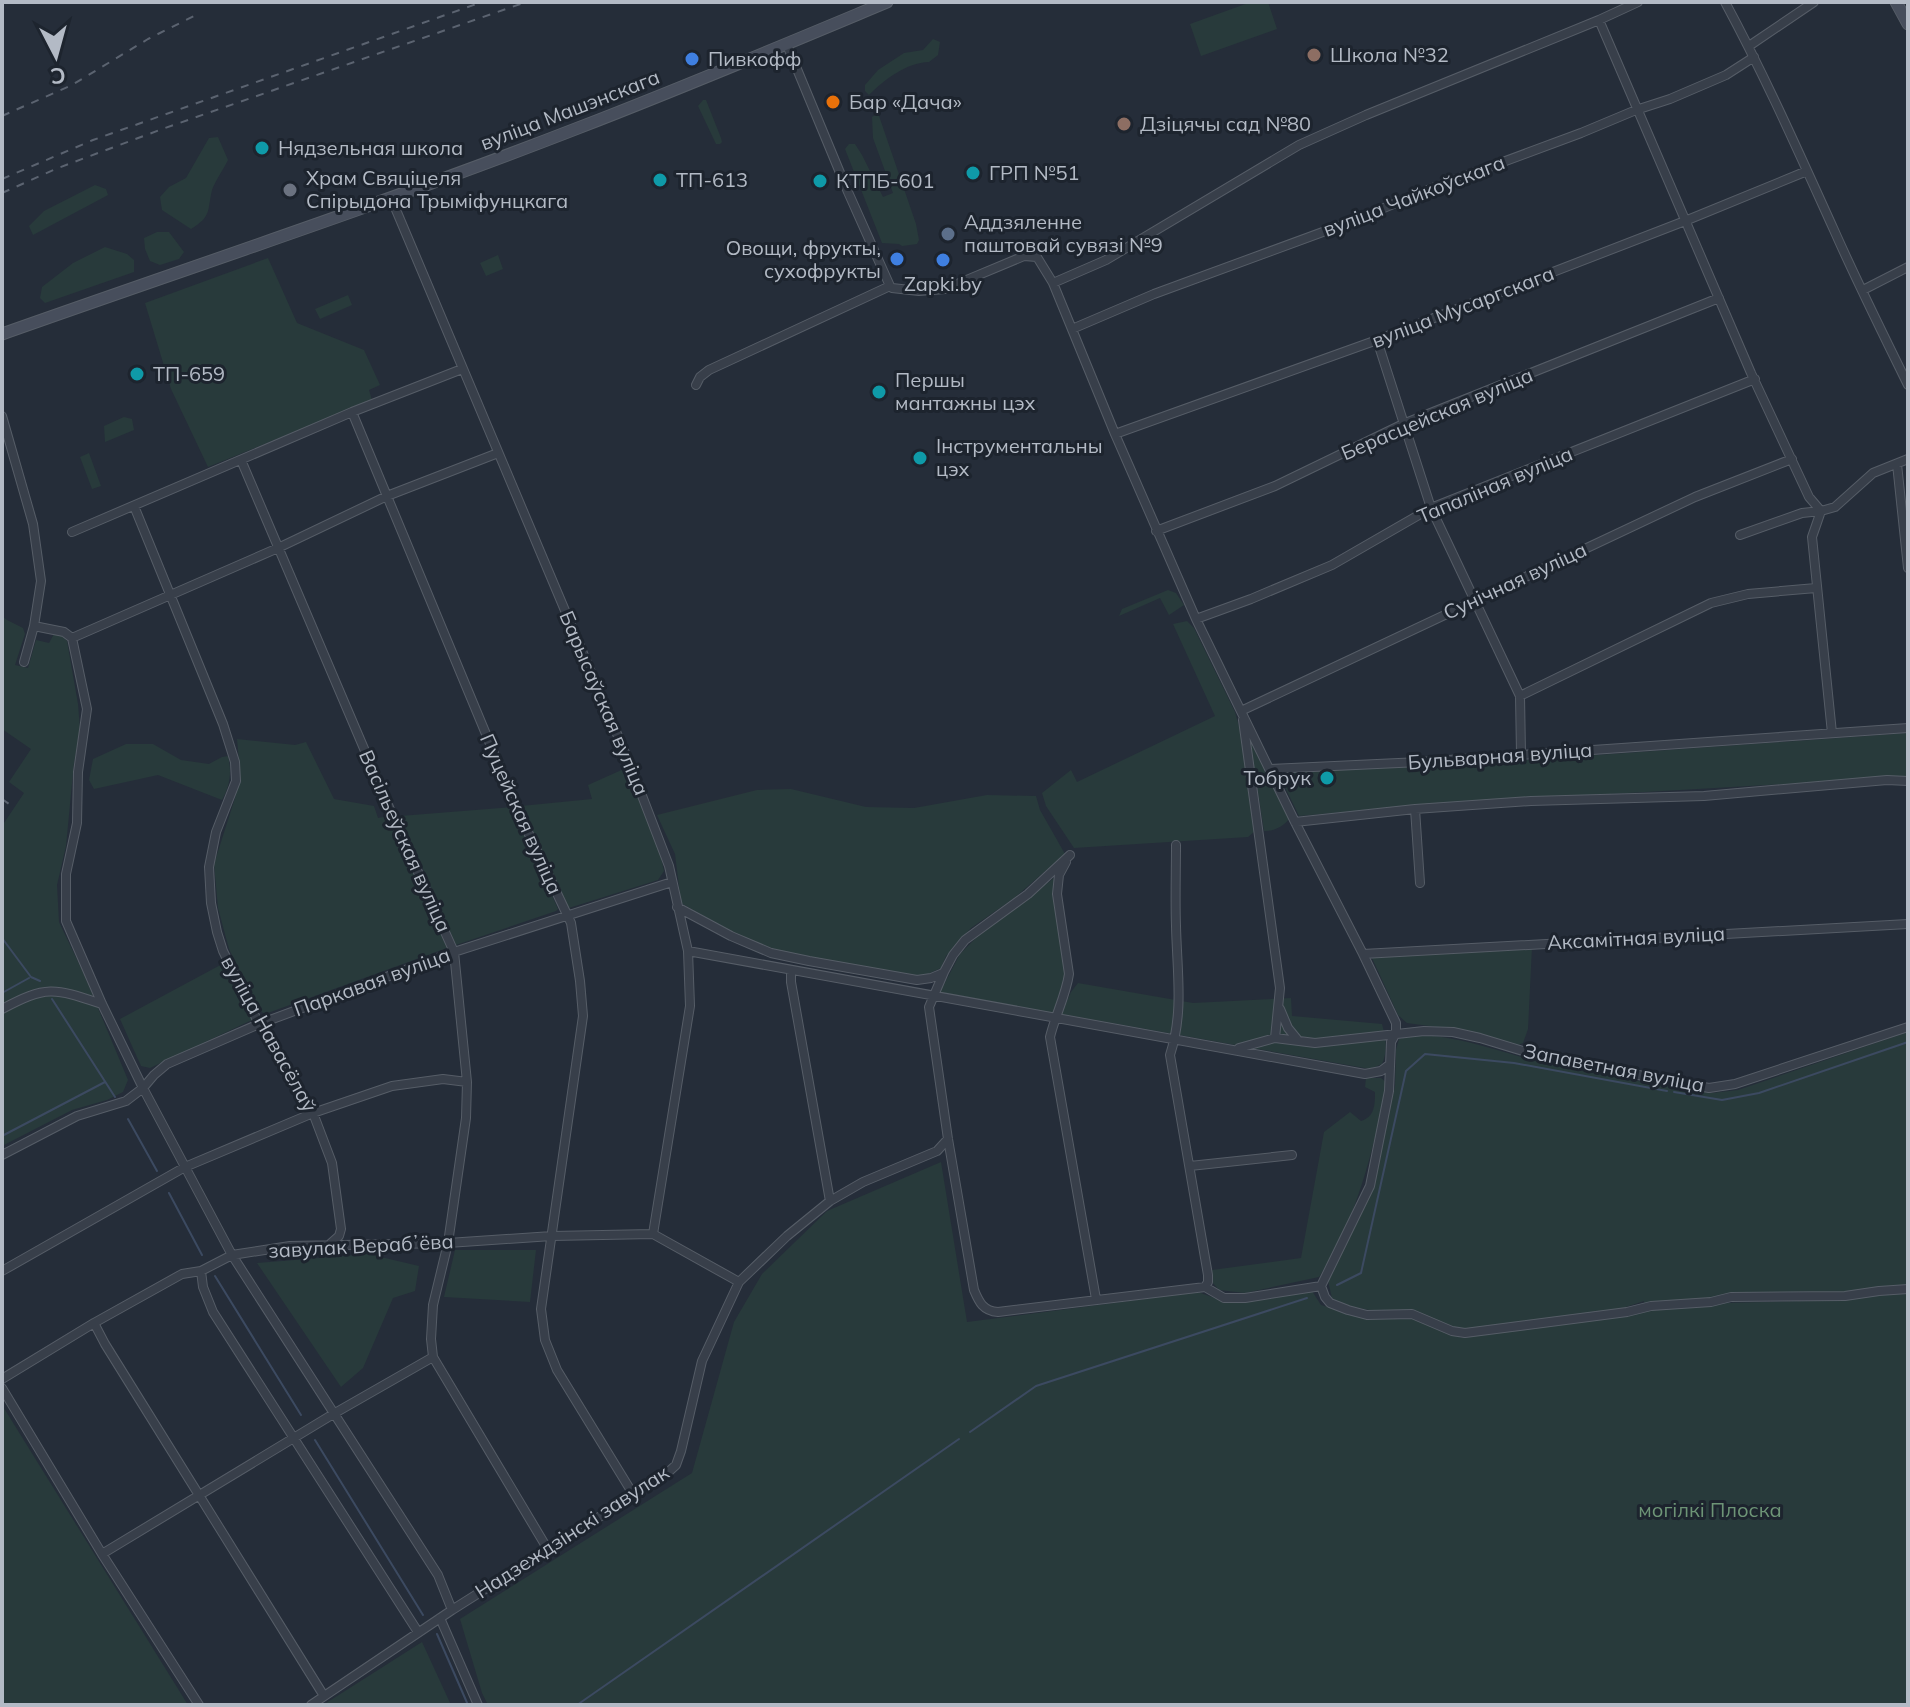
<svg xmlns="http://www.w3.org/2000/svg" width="1910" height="1707" font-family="Mulish,sans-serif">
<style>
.green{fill:#283a3b}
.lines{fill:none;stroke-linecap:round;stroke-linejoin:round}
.stream{stroke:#3c4a61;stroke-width:2}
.street-casing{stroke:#565d67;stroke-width:10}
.secondary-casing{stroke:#565d67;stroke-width:13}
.street{stroke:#383f4a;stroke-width:8}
.secondary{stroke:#474e5c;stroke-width:11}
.rail{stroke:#5b6370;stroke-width:2;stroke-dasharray:8 8;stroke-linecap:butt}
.education-dot{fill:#8d6e63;stroke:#1d242e;stroke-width:3}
.shop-dot{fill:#3f7fe0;stroke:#1d242e;stroke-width:3}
.food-dot{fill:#e8710a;stroke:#1d242e;stroke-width:3}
.culture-dot{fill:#0f9aa8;stroke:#1d242e;stroke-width:3}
.worship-dot{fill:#6b7280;stroke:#1d242e;stroke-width:3}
.service-dot{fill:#5c6f8a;stroke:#1d242e;stroke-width:3}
.labels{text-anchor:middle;stroke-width:6;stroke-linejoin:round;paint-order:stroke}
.poi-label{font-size:20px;fill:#b3bac5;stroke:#1d242e;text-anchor:start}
.street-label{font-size:20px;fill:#b3bac5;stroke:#1d242e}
.park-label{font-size:20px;fill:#6d9476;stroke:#1d242e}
</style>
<rect width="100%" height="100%" fill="#252d39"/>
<path class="green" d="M 1251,2 L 1268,2 L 1277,29 L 1201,56 L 1190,24 Z
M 933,39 L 940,42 L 938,55 L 929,62 C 906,63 885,79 869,95 L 865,91 L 865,85 L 878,70 L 904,53 L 923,50 Z
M 703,100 L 706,100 L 721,138 L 722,142 L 720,144 L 716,144 L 698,106 Z
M 878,113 L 916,224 L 919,240 L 917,244 L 902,246 L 899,244 L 882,243 L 845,149 L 849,144 L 855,144 L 862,155 L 883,197 L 893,193 L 873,138 L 872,117 Z
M 218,137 L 228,160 C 223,170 215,181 212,190 C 207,211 212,216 191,229 L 162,210 L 160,197 L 169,187 L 186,178 L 209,138 Z
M 95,185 L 106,189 L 108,195 L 33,235 L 29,226 L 44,211 Z
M 157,232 L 169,232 L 184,252 L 179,259 L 160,265 L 150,261 L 145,249 L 144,238 Z
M 105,247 L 127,254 L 134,260 L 134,272 L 45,303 L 40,298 L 42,287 L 73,263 Z
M 498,255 L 503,269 L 486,276 L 480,263 Z
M 268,258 L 297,323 L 364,350 L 380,385 L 369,390 L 372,400 L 208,467 L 171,389 L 145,303 Z
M 348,295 L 352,305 L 320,319 L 315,309 Z
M 124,417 L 132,419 L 134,430 L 105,442 L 104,426 Z
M 89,453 L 101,486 L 92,489 L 80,457 Z
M 1168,590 L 1176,593 L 1184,605 L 1169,615 L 1160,598 L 1119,616 L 1122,609 Z
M 2,616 L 7,620 L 23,628 L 25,634 L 15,665 L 28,668 L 36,640 L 49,643 L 54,634 L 61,635 L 67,641 L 78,704 L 80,729 L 74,763 L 66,846 L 57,885 L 59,922 L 83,972 L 128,1080 L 123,1092 L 107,1100 L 72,1110 L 2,1146 L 2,826 L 24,793 L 9,782 L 31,749 L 2,729 Z
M 1187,621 L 1194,628 L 1235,712 L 1240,730 L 1254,832 L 1248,837 L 1074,848 L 1046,806 L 1042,793 L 1071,770 L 1077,782 L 1215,716 L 1173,624 Z
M 1908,733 L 1908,777 L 1436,804 L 1299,816 L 1278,773 L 1499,762 Z
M 237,739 L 295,745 L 306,742 L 334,799 L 374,806 L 378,818 L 388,816 L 447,948 L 265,1014 L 259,1010 L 229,949 L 218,908 L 214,864 L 235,798 L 240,773 Z
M 1250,741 L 1289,819 C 1284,826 1273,832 1264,831 Z
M 126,744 L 153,744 L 181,760 L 209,764 L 222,757 L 228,756 C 232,772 230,786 222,800 L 158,775 L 94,789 L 89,780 L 93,759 Z
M 626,768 L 660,853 L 664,871 L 658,880 L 569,908 L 565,906 L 521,806 L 592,799 L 588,785 Z
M 791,789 L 866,807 L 914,808 L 987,795 L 1036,796 L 1040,810 L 1065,854 L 1013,899 L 971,928 L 946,956 L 941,968 L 928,974 L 912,976 L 771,950 L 728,930 L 681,903 L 675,854 L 657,815 L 757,790 Z
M 512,807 L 558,909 L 556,911 L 456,945 L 400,816 Z
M 1054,878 L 1054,896 L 1065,977 L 1053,1013 L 940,992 L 960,954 L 976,938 Z
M 1532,947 L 1528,1029 L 1523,1043 L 1518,1045 L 1467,1031 L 1407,1023 L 1398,1015 L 1372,958 Z
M 226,962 L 253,1016 L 252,1020 L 150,1068 L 141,1066 L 120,1019 Z
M 1078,983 L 1193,1003 L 1291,998 L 1292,1016 L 1382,1024 C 1386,1039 1388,1050 1382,1064 L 1370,1069 L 1061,1014 L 1071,992 Z
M 1908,1032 L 1908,1285 L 1842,1293 L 1755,1292 L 1723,1294 L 1723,1303 L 1799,1301 L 1908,1292 L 1908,1705 L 488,1705 L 482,1693 L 460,1619 L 692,1473 L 734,1322 L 762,1274 L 827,1211 L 941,1162 L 967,1322 L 1198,1292 L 1223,1301 L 1312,1291 L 1321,1305 L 1366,1318 L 1414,1318 L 1441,1331 L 1462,1338 L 1619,1316 L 1645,1311 L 1644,1301 L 1620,1309 L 1466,1330 L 1445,1325 L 1417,1311 L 1369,1310 L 1344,1305 L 1332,1298 L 1328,1281 L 1374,1182 L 1395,1086 L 1396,1050 L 1399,1039 C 1434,1025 1511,1056 1548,1064 C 1602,1076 1657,1084 1712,1093 L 1738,1090 Z
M 1366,1078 L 1381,1078 L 1387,1083 L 1386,1093 C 1370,1158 1357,1219 1319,1277 L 1245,1293 L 1219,1290 L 1212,1282 L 1212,1270 L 1301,1258 L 1324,1132 L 1350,1112 L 1361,1121 C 1375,1117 1375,1104 1375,1092 L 1365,1087 Z
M 455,1250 L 536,1250 L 530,1302 L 444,1297 Z
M 368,1254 L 419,1266 L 415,1291 L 393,1298 L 363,1368 L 341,1387 L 257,1263 Z
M 2,1405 L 188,1705 L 2,1705 Z
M 422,1642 L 451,1705 L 323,1705 Z"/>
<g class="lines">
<path class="stream" d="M 2,938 L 31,977 L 40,981
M 2,993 L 29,978
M 52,999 L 115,1097
M 1674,1092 L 1722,1100 L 1759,1093 L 1908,1042
M 128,1119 L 157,1171
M 2,1136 L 105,1082
M 169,1193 L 202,1255
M 215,1276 L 301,1415
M 1337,1285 L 1361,1273 L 1406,1071 L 1425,1054 L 1514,1063 L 1667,1091
M 970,1432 L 1036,1386 L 1307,1298
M 315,1440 L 423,1615
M 437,1634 L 468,1705
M 577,1705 L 959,1439"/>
<defs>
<path id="street" d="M 1725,2 C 1765,76 1799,153 1834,230 C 1857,282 1883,334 1908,385
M 1599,20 L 1751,373 L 1809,497 L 1821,511 L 1812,537 L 1832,733
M 787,45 L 848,192 L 890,286
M 1749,46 L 1814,2
M 391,198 L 631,767 L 669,866 L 688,951 L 690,1006 L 653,1234
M 1053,283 L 1106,260 L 1299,145 L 1366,115 L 1599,20 L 1638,2
M 890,286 L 892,288 L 919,291 L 945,289 L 1024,256 L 1037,257 L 1053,283 L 1115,434 L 1196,619 L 1295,822 L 1363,954 L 1396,1023 L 1396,1033 L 1391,1042 L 1389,1091 L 1370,1186 L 1321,1286
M 1863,290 L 1908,267
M 1072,329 L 1154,294 L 1350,222 L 1430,189 L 1581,133 L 1636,110 L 1670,99 L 1726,75 L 1754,57
M 1377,340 L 1431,508 L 1520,696 L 1521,754
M 696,385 L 700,377 L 709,370 L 890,286
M 352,412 L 518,811 L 571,923 L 580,981 L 583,1016 L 541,1309 L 545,1340 L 557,1370 L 633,1494
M 2,416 L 33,524 L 41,581 L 34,626 L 24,662
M 1115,434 L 1377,340 L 1685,221 L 1807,171
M 241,460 L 394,819 L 454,952 L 467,1082 L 466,1118 L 448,1243 L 433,1305 L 431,1339 L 433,1357 L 547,1548
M 1897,464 L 1908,568
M 134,506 L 223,724 L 235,762 L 236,781 L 216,832 L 209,867 L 211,903 L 217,932 L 223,951 L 259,1024 L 313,1113 L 332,1163 L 341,1229 L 339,1236 L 330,1244
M 1156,531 L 1275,486 L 1403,424 L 1719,298
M 72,532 L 352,412 L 462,369
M 1740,535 L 1802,513 L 1821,511 L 1835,507 L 1873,473 L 1908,459
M 1196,619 L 1251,599 L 1332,565 L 1431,508 L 1755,379
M 34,626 L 64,632 L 72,638 L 87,709 L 78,772 L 77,823 L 66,874 L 66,921 L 102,1004 L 143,1088 L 232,1255 L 438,1575 L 452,1610
M 72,638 L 278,548 L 387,496 L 498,453
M 1520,696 L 1711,603 L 1748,594 L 1816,588
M 1241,711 L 1695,497 L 1792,459
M 1270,769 L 1420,762 L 1908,728
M 1415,809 L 1420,883
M 1295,822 L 1415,809 L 1531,801 L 1704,796 L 1887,780 L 1908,781
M 1176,845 C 1176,872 1175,899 1176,926 C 1177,971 1184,1012 1170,1055 L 1208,1275 L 1208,1282 L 1205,1287
M 1070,855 L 1028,894 L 965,940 L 953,955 L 944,972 L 929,1007 L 948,1139 L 974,1290 C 979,1302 983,1311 998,1312 L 1205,1287
M 1066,862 L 1059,875 L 1057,894 L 1069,974 C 1066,995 1055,1016 1050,1037 L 1096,1299
M 677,907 L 731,936 L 771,953 L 809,961 L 917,980 L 931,978 L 943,973
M 688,951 L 1365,1074 L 1381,1071 L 1389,1065
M 1363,954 L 1908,924
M 791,970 L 791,982 L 830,1201
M 2,1009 C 47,985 54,988 102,1004
M 1280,1009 L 1288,1028 L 1297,1039
M 1275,1038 L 1315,1043 L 1424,1031 L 1453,1032 L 1480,1038 L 1546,1058 L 1709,1088 L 1735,1084 L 1908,1027
M 1239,1048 L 1275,1038 L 1280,988 L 1243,720
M 2,1155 L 77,1116 L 126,1101 L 143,1088 L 154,1075 L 167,1064 L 259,1024 L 454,952 L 672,882
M 1190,1166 L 1292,1155
M 2,1271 L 185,1167 L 313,1113 L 392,1086 L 443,1079 L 467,1082
M 201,1271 L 203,1287 L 213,1312 L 418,1632
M 1205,1287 L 1224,1298 L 1245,1298 L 1321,1286 L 1325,1297 L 1330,1303 L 1348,1310 L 1367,1315 L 1412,1314 L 1452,1331 L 1465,1333 L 1627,1312 L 1651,1306 L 1711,1302 L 1731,1297 L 1845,1296 L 1879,1291 L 1908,1289
M 94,1323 L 105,1344 L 324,1696
M 2,1379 L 94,1323 L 182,1274 L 201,1271 L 232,1255 L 290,1246 L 448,1243 L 552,1236 L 653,1234 L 739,1282
M 2,1388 L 102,1554 L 199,1705
M 102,1554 L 335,1413 L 433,1357
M 440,1618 L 478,1705
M 311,1705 L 452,1610 L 664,1476 L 676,1465 L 681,1451 L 702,1361 L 739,1282 L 787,1236 L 830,1201 L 863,1182 L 937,1151 L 948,1139"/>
<path id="secondary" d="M 1896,2 L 1908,24
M 2,334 C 194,266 388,202 578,128 C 682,88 784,45 887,2"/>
</defs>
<use href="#street" class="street-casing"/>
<use href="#secondary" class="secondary-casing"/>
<use href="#street" class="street"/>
<use href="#secondary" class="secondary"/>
<path class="rail" d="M 2,116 L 72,85 L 148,39 L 200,13
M 2,179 L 93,140 L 482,2
M 2,193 L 58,168 L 165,128 L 526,2
M 2,799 L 12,806"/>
</g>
<g class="education-dot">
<circle cx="1314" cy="55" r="8"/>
<circle cx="1124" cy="124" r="8"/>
</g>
<g class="shop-dot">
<circle cx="692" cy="59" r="8"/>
<circle cx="897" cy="259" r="8"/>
<circle cx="943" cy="260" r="8"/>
</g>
<circle class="food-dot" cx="833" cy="102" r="8"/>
<g class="culture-dot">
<circle cx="262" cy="148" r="8"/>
<circle cx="973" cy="173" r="8"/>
<circle cx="660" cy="180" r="8"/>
<circle cx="820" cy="181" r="8"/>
<circle cx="137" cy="374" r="8"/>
<circle cx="879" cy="392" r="8"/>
<circle cx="920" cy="458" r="8"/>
<circle cx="1327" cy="778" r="8"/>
</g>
<circle class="worship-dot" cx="290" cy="190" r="8"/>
<circle class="service-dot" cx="948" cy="234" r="8"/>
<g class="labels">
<g class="poi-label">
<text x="1330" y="62">Школа №32</text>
<text x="708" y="66">Пивкофф</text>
<text x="849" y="109">Бар «Дача»</text>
<text x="1140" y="131">Дзіцячы сад №80</text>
<text x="278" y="155">Нядзельная школа</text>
<text x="989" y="180">ГРП №51</text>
<text x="306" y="185">Храм Свяціцеля<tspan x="306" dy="23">Спірыдона Трыміфунцкага</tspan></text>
<text x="676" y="187">ТП-613</text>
<text x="836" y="188">КТПБ-601</text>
<text x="964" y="229">Аддзяленне<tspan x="964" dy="23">паштовай сувязі №9</tspan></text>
<text x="881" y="255" text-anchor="end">Овощи, фрукты,<tspan x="881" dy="23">сухофрукты</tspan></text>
<text x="943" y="291" text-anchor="middle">Zapki.by</text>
<text x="153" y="381">ТП-659</text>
<text x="895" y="387">Першы<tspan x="895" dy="23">мантажны цэх</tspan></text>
<text x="936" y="453">Інструментальны<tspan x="936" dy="23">цэх</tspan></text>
<text x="1311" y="785" text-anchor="end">Тобрук</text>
</g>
<g class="street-label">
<text transform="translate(570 110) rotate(-21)" y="7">вуліца Машэнскага</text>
<text transform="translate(1414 196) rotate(-21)" y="7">вуліца Чайкоўскага</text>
<text transform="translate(1463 307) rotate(-21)" y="7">вуліца Мусаргскага</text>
<text transform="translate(1437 414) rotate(-23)" y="7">Берасцейская вуліца</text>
<text transform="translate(1495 485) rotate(-23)" y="7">Тапаліная вуліца</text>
<text transform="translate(1515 581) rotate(-25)" y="7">Сунічная вуліца</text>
<text transform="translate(604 703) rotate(67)" y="7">Барысаўская вуліца</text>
<text transform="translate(1500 756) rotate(-4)" y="7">Бульварная вуліца</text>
<text transform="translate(521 814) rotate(66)" y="7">Пуцейская вуліца</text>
<text transform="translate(405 841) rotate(66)" y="7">Васільеўская вуліца</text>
<text transform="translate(1636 938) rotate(-3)" y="7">Аксамітная вуліца</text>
<text transform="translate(372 982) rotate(-20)" y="7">Паркавая вуліца</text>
<text transform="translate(269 1034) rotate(61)" y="7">вуліца Навасёлаў</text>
<text transform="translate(1614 1068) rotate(11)" y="7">Запаветная вуліца</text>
<text transform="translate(361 1246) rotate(-3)" y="7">завулак Верабʼёва</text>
<text transform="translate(572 1532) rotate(-33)" y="7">Надзеждзінскі завулак</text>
</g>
<g class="park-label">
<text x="1710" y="1517">могілкі Плоска</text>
</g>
</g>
<rect width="1910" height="1707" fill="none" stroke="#b3bac5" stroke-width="8"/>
<g transform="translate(56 56) rotate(174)" stroke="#1d242e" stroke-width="6" paint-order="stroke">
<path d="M0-6L14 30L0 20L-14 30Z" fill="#b3bac5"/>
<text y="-12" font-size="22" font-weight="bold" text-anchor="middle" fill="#b3bac5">С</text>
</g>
</svg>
